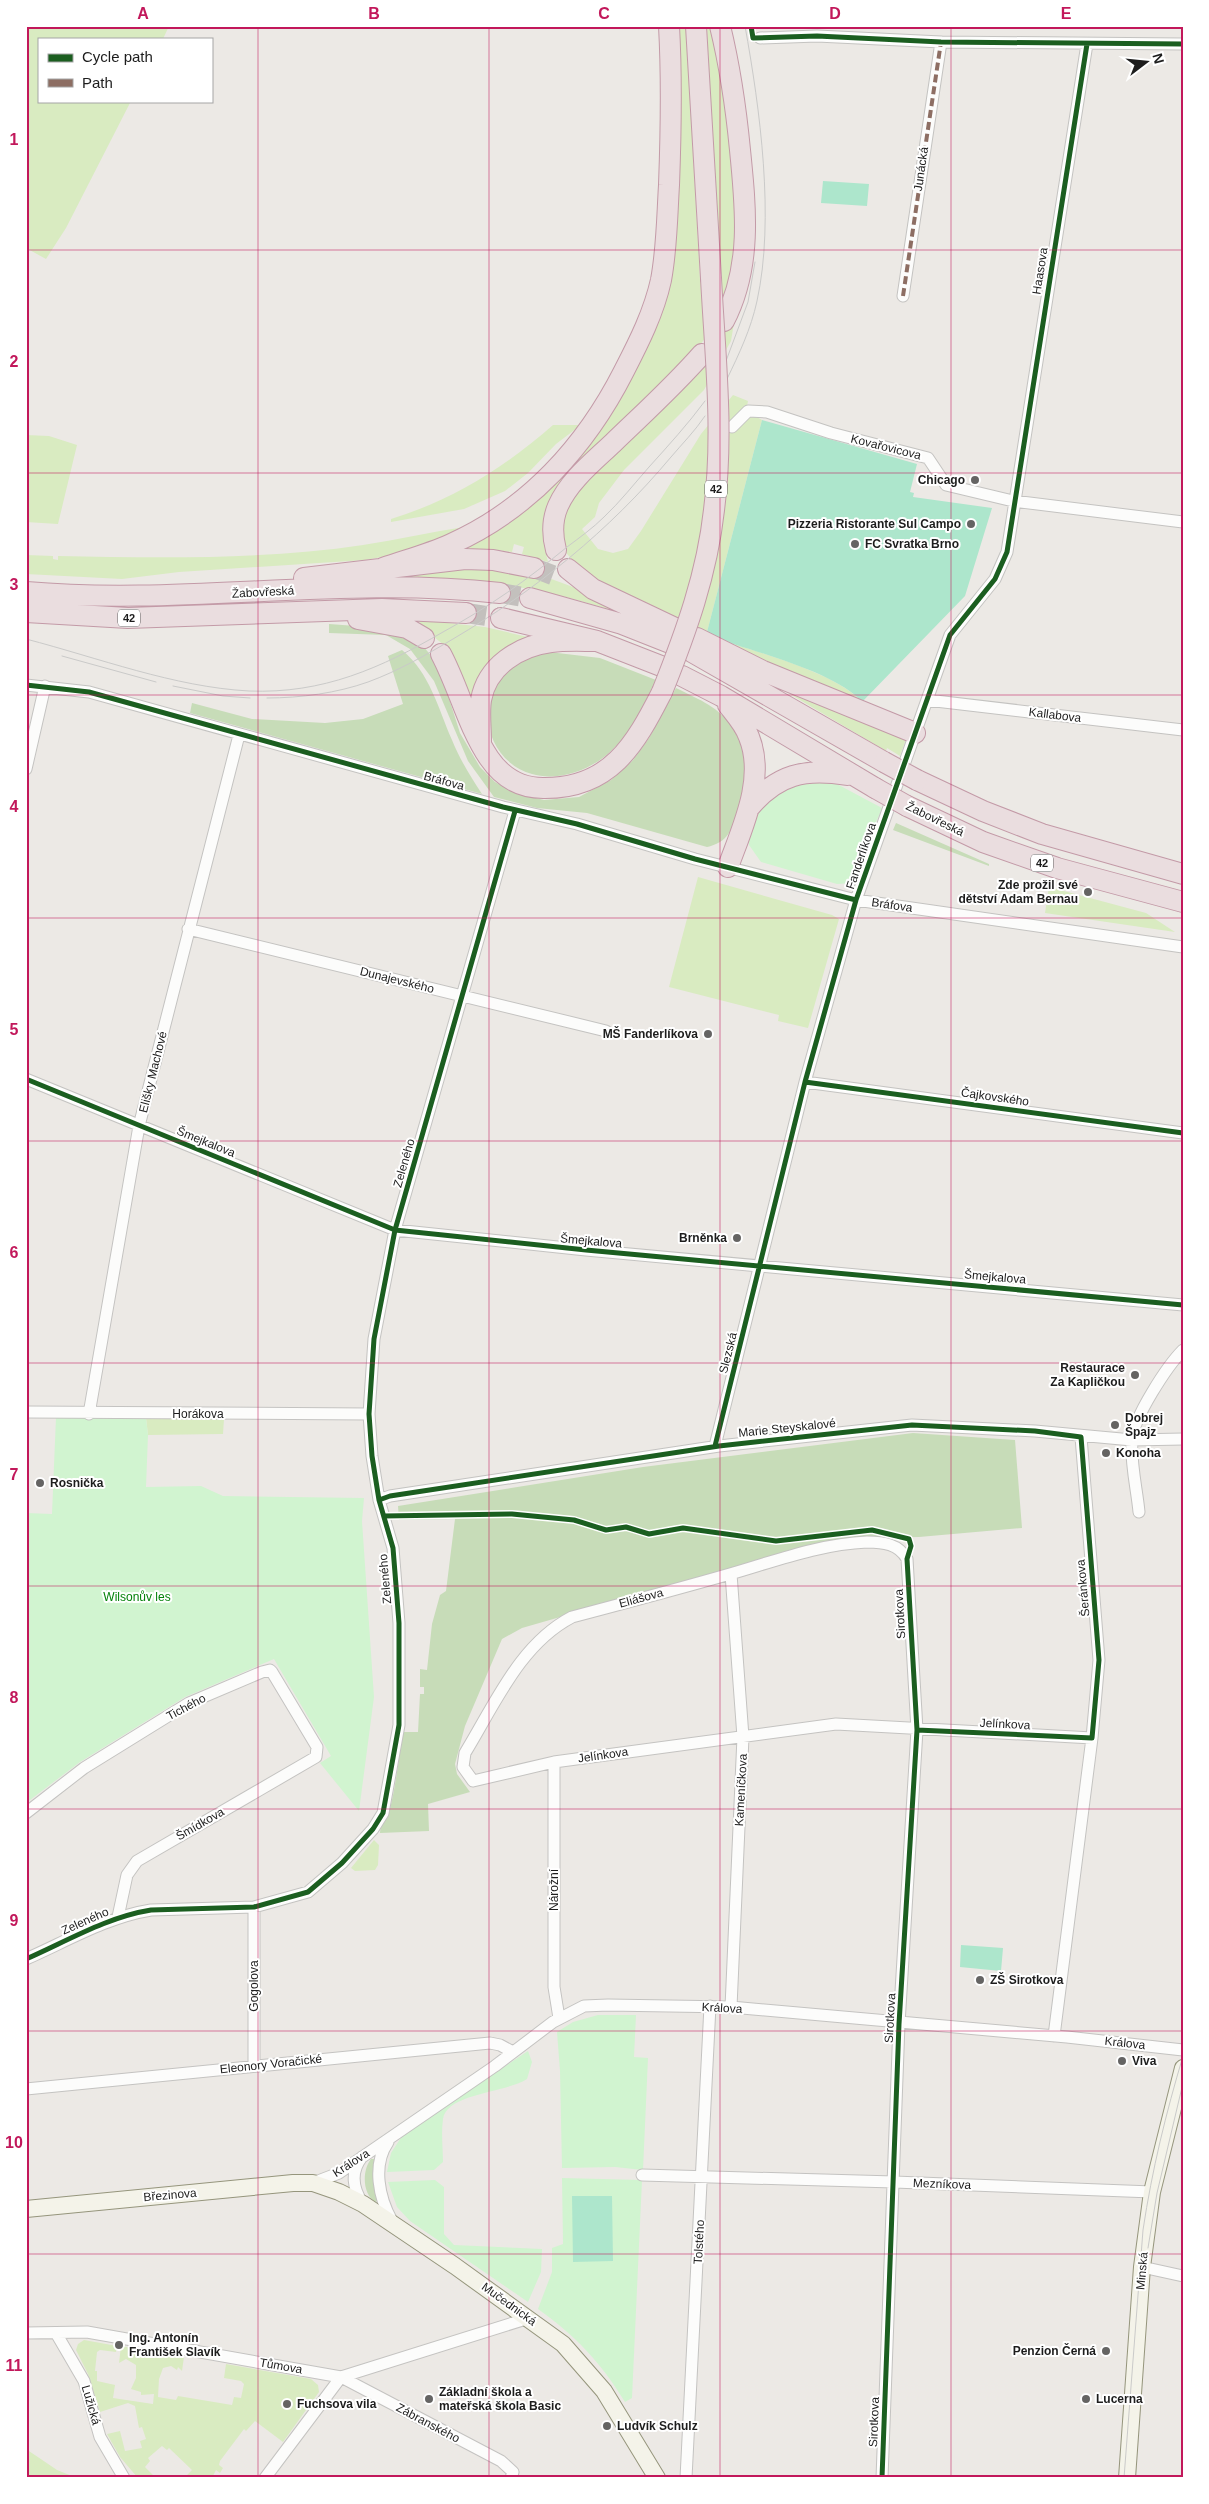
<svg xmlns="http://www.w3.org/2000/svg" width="1209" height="2504" font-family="Helvetica,sans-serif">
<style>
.grass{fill:#d9ebc1}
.forest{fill:#c7dcb8}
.park{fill:#d1f4d0}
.pitch{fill:#ade6cc}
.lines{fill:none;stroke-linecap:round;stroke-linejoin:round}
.highway-tunnel{stroke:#c3c0bd;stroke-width:20;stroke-dasharray:20 10;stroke-linecap:butt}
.street-casing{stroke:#c4c3c1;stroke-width:13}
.secondary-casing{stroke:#95957c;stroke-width:18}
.highway-casing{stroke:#c39aa7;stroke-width:22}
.street{stroke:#fcfcfb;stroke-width:11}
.secondary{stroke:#f4f3e9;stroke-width:16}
.highway{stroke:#eadddf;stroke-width:20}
.tram{stroke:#cacac9;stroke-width:1}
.highway-bridge-casing{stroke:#c39aa7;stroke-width:22;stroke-linecap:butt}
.highway-bridge{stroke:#eadddf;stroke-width:20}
.quiet{stroke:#8d6e63;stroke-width:4;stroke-dasharray:8 4;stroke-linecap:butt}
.cycleway-casing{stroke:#fff;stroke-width:8}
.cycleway{stroke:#1b5e20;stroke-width:5}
.grid{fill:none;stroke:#c2185b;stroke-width:1;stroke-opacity:0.55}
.poi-dot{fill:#656463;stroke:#fff;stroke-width:2}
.labels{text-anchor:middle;stroke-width:4;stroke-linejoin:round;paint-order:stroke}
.shield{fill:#fff;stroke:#616161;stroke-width:1}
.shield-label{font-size:11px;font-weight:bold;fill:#1d1d1d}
.street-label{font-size:12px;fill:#1d1d1d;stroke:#fff}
.poi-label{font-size:12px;font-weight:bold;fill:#1d1d1d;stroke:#fff;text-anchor:start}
.park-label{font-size:12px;fill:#04820a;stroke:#fff}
.neatline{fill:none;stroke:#c2185b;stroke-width:2}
.grid-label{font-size:16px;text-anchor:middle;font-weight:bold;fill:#c2185b}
</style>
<rect width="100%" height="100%" fill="#ece9e5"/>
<path class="grass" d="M 26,26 L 169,26 L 163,39 L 39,39 L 39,101 L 131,101 L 66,228 L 46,259 L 26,248 Z
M 676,26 L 686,26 L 700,279 L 722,277 L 718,259 L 707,26 L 714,26 L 733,163 L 738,228 L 730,288 L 709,333 L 697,349 L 557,487 C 538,517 541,530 548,562 L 522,554 L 524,547 L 514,544 L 512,552 L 490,549 L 463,550 L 462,548 L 516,514 L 647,342 Z
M 736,311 L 731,341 L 704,390 L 624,470 L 599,503 L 595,517 L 582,529 L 598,549 L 613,553 L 628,549 L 641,531 L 701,434 L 733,395 L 748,401 L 746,411 L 762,420 L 707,632 L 712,637 C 753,651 837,672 863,703 L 764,663 L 600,582 L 575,563 L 561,547 L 562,506 L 724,334 Z
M 553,425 L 581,425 L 556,444 L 528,473 L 505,491 L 464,509 L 391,522 L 391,519 C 453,500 505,467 553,425 Z
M 26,435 L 49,436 L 77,445 L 58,524 L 26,522 Z
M 464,527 L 464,530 L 393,555 L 365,560 L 179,572 L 122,579 L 26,574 L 26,555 L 53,556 L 53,559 L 58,560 L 58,556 C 159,558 263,560 363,545 C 397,540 430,532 464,527 Z
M 431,567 L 527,570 L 573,587 L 634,615 L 633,617 C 549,589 478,576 389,577 Z
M 420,620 L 485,627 L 532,638 L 470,697 L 444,645 L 419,625 Z
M 758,675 L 906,739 L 900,756 L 887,748 L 886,751 Z
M 698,877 L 832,915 L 839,919 L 808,1028 L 778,1021 L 779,1015 L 669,987 Z
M 1049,887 L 1146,913 L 1175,932 L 1045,913 Z
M 146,1418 L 224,1419 L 223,1434 L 148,1435 Z
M 374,1840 L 379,1845 L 378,1865 L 375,1870 L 355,1871 L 351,1868 Z
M 84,2340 L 117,2346 L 116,2352 L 100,2350 L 97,2352 L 95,2371 L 97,2371 L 97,2381 L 115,2385 L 113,2398 L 153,2404 L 154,2394 L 141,2395 L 141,2392 L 131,2389 L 136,2378 L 136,2365 L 126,2359 L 119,2363 L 121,2346 L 184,2357 L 182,2371 L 178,2367 L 177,2370 L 171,2366 L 163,2368 L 159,2379 L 158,2397 L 176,2400 L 178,2396 L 232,2405 L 234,2397 L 241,2398 L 244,2384 L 241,2381 L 224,2378 L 226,2364 L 311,2379 L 318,2385 L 319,2392 L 283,2442 L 255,2421 L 246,2431 L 244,2429 L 220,2461 L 219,2465 L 223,2468 L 220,2473 L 216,2470 L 212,2478 L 191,2478 L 187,2475 L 192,2470 L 169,2448 L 167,2450 L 162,2446 L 148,2458 L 150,2461 L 145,2467 L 155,2477 L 138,2478 L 120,2457 L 107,2434 L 120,2431 L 125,2451 L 142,2448 L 140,2441 L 146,2439 L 142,2427 L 139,2428 L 135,2406 L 128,2403 L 100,2412 L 88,2374 L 76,2350 L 78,2344 Z
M 26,2449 L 57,2470 L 77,2478 L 26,2478 Z"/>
<path class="forest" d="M 329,624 L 383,628 L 423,646 L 438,664 L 460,733 L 480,767 L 495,782 L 515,793 L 544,800 L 579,797 L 611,780 L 633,760 L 649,738 L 676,688 C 702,701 717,706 735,729 C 738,732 743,737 745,741 C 751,762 742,815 729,833 C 724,841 716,845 707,847 L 587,813 L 537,808 L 494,797 L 468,761 L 434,681 L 410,649 L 386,635 L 329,633 Z
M 402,650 C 430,673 438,708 452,740 C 460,760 471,777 482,794 L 190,713 L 192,703 L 252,719 L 325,723 L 363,719 L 403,704 L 388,656 Z
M 549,652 L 600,658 L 656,680 C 644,707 630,737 604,757 C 585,772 555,781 532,774 C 497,765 478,723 493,692 C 507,664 520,659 549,652 Z
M 896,823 L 989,864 L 989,866 L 893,830 Z
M 913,1433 L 1015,1440 L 1022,1528 L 919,1537 L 864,1538 L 806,1546 L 522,1628 L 502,1639 L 465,1726 L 455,1764 L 457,1774 L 470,1792 L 428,1804 L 429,1831 L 380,1833 C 380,1824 388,1818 390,1809 C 396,1784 399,1757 403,1732 L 418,1732 L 420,1694 L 424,1694 L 424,1687 L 420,1687 L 420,1669 L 427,1670 L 432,1624 L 440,1595 L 446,1591 L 455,1519 L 399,1520 L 398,1506 L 643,1467 Z
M 371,2159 L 376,2159 L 378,2200 L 376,2202 C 362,2195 362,2170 371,2159 Z"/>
<path class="park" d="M 801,780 L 835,783 L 882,808 C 875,827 864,842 858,862 C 857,867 859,872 858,877 L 852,883 L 837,884 L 761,862 L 749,845 L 748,833 L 759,805 Z
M 56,1417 L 146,1418 L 148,1435 L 146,1487 L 201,1486 L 223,1496 L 364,1498 L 362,1521 L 374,1697 L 359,1811 L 320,1763 L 331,1756 L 274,1659 L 185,1697 L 80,1762 L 26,1803 L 26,1513 L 52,1514 Z
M 598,2015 L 636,2015 L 634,2057 L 648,2058 L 643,2170 L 615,2167 L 562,2168 L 560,2071 L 557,2032 L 573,2022 Z
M 528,2051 L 532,2062 L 527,2079 C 506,2093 447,2093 443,2119 C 441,2133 443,2149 443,2162 L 434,2170 L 387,2172 L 391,2153 L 404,2133 Z
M 562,2178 L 642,2180 L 632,2398 L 625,2402 C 602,2364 575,2335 538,2309 L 552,2272 L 552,2248 L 563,2244 Z
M 435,2180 L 444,2187 L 444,2234 L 454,2245 L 542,2249 L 541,2272 L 528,2302 L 410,2221 L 397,2207 L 388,2182 Z"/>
<path class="pitch" d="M 823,181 L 869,184 L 867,206 L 821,203 Z
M 762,420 L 917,464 L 910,492 L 914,493 L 913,497 L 992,508 L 965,596 L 862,702 C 836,672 752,651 712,637 L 707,632 Z
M 961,1945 L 1003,1948 L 1001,1971 L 960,1967 Z
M 572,2196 L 612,2196 L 613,2261 L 573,2262 Z"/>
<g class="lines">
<path class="highway-tunnel" d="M 534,568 L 558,577
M 500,593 L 530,598
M 466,613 L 501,618"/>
<defs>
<path id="street" d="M 760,38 L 817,36 L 941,42 L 1183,44
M 903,296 L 941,42
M 732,427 L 748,411 L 767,412 L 831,433 L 928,458 L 946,485 L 1013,501 L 1183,522
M 26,685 L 89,692 L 503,807 L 577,824 L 695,859 L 856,900 L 1183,947
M 927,700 L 1183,730
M 26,769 L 45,686
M 188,929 L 606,1031
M 26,1079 L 395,1230 L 586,1250 L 1183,1305
M 805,1082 L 1183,1133
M 26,1412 L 369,1414
M 89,1414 L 139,1126 L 239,735
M 715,1446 L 805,1082 L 856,900 L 950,635 L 995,579 L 1007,552 L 1087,44
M 379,1500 L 390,1496 L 719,1446 L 912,1425 L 1035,1431 L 1132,1440 L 1183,1439
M 1139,1512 C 1137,1490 1130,1461 1132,1439 C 1134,1417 1167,1366 1183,1350
M 554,1762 L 554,1987 L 559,2018
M 26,1813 L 84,1768 L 189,1703 L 262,1672 L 270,1670 L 272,1672 L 317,1747 L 316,1757 L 137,1861 L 127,1875 L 118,1917
M 254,1907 L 254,2066
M 26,1959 C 67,1941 107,1917 151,1910 L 254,1907 L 308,1892 L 342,1863 L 373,1829 L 383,1813 L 399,1725 L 399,1623 L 393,1548 L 379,1500 L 372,1456 L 369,1414 L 374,1339 L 395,1230 L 515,811
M 731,2007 L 743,1737 L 731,1574
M 1054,2036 L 1092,1738 L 1099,1660 L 1081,1437
M 26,2089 L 490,2043 L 500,2045 L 513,2052
M 388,2142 C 372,2165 379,2198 392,2221
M 362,2157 C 350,2172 353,2189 363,2204
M 642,2175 L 894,2182 L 1152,2192
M 313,2183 L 339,2173 L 495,2066 L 553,2022 L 584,2006 L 608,2005 L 731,2007 L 1067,2037 L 1183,2050
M 1142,2267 L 1183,2276
M 26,2333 L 87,2332 L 341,2377 L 529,2318
M 56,2333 L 84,2381 L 100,2437 L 124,2478
M 341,2377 L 501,2461 L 513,2472 L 511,2478
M 265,2478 L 341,2377
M 686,2478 L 710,2006
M 882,2478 L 899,2024 L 917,1730 L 907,1559 C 899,1544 883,1542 867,1542 C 820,1544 775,1561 730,1574 C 678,1589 625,1603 572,1617 C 520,1644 495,1704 465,1753 L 463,1767 L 473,1781 L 554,1762 L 836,1724 L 1092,1738"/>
<path id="secondary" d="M 26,2209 L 293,2183 L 313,2183 L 339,2192 L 363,2204 L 455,2266 L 563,2344 L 604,2391 L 657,2478
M 1127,2478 L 1142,2267 L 1152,2192 L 1183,2068"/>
<path id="highway" d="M 696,26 L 711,278
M 720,26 C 730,67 736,108 740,150 C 746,209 752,267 724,321
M 556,550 C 552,535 552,520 558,506 C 569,481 593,462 613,443 C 643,414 674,386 702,354
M 383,568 C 406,560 429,554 451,544 C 529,509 586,446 624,371 C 639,342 654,312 661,280 C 667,248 667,217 669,185 C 671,132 672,79 669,26
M 568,569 L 593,589 L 675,628
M 304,578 L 465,559 L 493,560 L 534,568
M 26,592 C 184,606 342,575 500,593
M 530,598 L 622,624 L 670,643
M 26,612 L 128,618 L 382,609 L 466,613
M 501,618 L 597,641 L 661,666
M 358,619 L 407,628 L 424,638
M 697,638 L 763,671 L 915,733
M 692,652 L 884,762
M 441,654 C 459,688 467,725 489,758 C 502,777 520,788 543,788 C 610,789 635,745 662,692
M 682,676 L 721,696 L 875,788
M 481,742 C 481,728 479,713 481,700 C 487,666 519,646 551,642 C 566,640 582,641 597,641
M 917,780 L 983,811 L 1042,834 L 1183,874
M 907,806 L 983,842 L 1057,868 L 1183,902
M 749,808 C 777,774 805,768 847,775
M 728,867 C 742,828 766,779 749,737 C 745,725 736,715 728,705"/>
</defs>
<use href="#street" class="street-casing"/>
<use href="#secondary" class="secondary-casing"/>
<use href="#highway" class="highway-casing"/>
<use href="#street" class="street"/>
<use href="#secondary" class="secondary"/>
<use href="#highway" class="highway"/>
<path class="tram" d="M 726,361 L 748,302 L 755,262
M 727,379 C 739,354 751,329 757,301 C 775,219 760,109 745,26
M 26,639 C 99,658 174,687 249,691 C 323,694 381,668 443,632 C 489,607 527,580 567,547 C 579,538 593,528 604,517 C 620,502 634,484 649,467 C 668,446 688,424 705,401
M 62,656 L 156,682
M 173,686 L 223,696 L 250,698
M 267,698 C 301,698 337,693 368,682 C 398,671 426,655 453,639 C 536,590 609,531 671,457 C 682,444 695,431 705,416
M 1148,2248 L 1157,2193 L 1183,2083
M 1124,2478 L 1143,2230 C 1152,2170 1166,2113 1183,2056"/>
<defs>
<path id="highway-bridge" d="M 662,692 C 686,632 707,574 714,510 C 724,433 715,355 711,278
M 884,762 L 917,780
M 875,788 L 907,806"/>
</defs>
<use href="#highway-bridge" class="highway-bridge-casing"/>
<use href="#highway-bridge" class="highway-bridge"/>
<path class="quiet" d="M 903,296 L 941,42"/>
<defs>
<path id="cycleway" d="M 751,26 L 753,38 L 817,36 L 941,42 L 1183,44
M 26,685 L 89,692 L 503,807 L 577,824 L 695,859 L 856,900
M 26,1079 L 395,1230 L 586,1250 L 1183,1305
M 805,1082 L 1183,1133
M 715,1446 L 805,1082 L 856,900 L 950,635 L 995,579 L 1007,552 L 1087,44
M 379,1500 L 390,1496 L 719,1446 L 912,1425 L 1035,1431 L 1081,1437 L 1099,1660 L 1092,1738 L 917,1730
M 384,1516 L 512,1514 L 574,1520 L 606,1530 L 626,1527 L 649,1534 L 683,1528 L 776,1541 L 872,1530 L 909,1539 L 911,1546 L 907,1559 L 917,1730 L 899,2024 L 882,2478
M 26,1959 C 67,1941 107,1917 151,1910 L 254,1907 L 308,1892 L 342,1863 L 373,1829 L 383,1813 L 399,1725 L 399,1623 L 393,1548 L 379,1500 L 372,1456 L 369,1414 L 374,1339 L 395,1230 L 515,811"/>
</defs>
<use href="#cycleway" class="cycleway-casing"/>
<use href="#cycleway" class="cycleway"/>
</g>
<path class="grid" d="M 258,26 L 258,2478M 489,26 L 489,2478M 720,26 L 720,2478M 951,26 L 951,2478M 26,250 L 1183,250M 26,473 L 1183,473M 26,695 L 1183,695M 26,918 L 1183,918M 26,1141 L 1183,1141M 26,1363 L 1183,1363M 26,1586 L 1183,1586M 26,1809 L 1183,1809M 26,2031 L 1183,2031M 26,2254 L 1183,2254"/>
<g class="poi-dot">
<circle cx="975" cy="480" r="5"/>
<circle cx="971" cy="524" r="5"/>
<circle cx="855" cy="544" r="5"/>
<circle cx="1088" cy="892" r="5"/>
<circle cx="708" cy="1034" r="5"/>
<circle cx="737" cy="1238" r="5"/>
<circle cx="1135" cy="1375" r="5"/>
<circle cx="1115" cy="1425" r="5"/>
<circle cx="1106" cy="1453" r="5"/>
<circle cx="40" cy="1483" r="5"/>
<circle cx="980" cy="1980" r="5"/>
<circle cx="1122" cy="2061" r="5"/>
<circle cx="119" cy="2345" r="5"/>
<circle cx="1106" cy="2351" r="5"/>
<circle cx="429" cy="2399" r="5"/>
<circle cx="1086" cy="2399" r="5"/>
<circle cx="287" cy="2404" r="5"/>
<circle cx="607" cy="2426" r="5"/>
</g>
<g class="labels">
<g class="shield">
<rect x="705" y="480.5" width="22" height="17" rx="4"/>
<rect x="118" y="609.5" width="22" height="17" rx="4"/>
<rect x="1031" y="854.5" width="22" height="17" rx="4"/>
</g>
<g class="shield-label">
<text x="716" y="493">42</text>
<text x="129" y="622">42</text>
<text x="1042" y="867">42</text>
</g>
<g class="street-label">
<text transform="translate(921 169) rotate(-82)" y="4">Junácká</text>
<text transform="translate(1040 271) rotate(-81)" y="4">Haasova</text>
<text transform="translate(886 447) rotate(14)" y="4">Kovařovicova</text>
<text transform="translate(263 592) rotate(-3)" y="4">Žabovřeská</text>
<text transform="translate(1055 715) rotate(7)" y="4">Kallabova</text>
<text transform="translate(444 781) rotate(15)" y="4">Bráfova</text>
<text transform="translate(935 819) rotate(26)" y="4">Žabovřeská</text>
<text transform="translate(861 856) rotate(-71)" y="4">Fanderlíkova</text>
<text transform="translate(892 905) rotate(8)" y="4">Bráfova</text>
<text transform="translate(397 980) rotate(14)" y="4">Dunajevského</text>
<text transform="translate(153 1072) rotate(-76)" y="4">Elišky Machové</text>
<text transform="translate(995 1097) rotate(8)" y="4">Čajkovského</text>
<text transform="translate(206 1142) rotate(22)" y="4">Šmejkalova</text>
<text transform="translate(404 1163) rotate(-74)" y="4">Zeleného</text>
<text transform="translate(591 1241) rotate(5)" y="4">Šmejkalova</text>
<text transform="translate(995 1277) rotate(5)" y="4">Šmejkalova</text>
<text transform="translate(728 1353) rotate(-76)" y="4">Slezská</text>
<text x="198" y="1418">Horákova</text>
<text transform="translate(787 1428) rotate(-6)" y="4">Marie Steyskalové</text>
<text transform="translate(385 1579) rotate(-95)" y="4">Zeleného</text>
<text transform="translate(1083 1588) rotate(-95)" y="4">Šeránkova</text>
<text transform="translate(641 1598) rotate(-15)" y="4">Eliášova</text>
<text transform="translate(900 1614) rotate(-93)" y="4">Sirotkova</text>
<text transform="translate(186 1707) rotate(-28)" y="4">Tichého</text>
<text transform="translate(1005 1724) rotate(3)" y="4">Jelínkova</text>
<text transform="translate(603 1755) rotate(-8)" y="4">Jelínkova</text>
<text transform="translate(741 1790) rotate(-87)" y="4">Kameníčkova</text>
<text transform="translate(200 1824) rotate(-30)" y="4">Šmídkova</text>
<text transform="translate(554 1890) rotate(-90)" y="4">Nárožní</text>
<text transform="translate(85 1921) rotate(-24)" y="4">Zeleného</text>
<text transform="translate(254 1986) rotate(-90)" y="4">Gogolova</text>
<text transform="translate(722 2008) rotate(3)" y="4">Králova</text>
<text transform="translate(890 2018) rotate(-87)" y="4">Sirotkova</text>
<text transform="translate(1125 2043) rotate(6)" y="4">Králova</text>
<text transform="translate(271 2064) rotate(-6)" y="4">Eleonory Voračické</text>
<text transform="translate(351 2163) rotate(-33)" y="4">Králova</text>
<text transform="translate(942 2184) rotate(2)" y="4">Mezníkova</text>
<text transform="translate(170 2195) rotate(-5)" y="4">Březinova</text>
<text transform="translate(699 2242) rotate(-87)" y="4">Tolstého</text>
<text transform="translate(1142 2271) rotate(-85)" y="4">Minská</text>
<text transform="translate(509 2304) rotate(36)" y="4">Mučednická</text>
<text transform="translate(281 2366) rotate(10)" y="4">Tůmova</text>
<text transform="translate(91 2405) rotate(74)" y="4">Lužická</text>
<text transform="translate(874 2422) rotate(-88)" y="4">Sirotkova</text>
<text transform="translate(428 2423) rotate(28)" y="4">Zábranského</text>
</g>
<g class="poi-label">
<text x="965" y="484" text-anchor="end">Chicago</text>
<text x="961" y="528" text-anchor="end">Pizzeria Ristorante Sul Campo</text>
<text x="865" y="548">FC Svratka Brno</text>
<text x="1078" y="889" text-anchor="end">Zde prožil své<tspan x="1078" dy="14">dětství Adam Bernau</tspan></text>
<text x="698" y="1038" text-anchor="end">MŠ Fanderlíkova</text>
<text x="727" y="1242" text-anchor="end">Brněnka</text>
<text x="1125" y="1372" text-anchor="end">Restaurace<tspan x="1125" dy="14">Za Kapličkou</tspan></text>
<text x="1125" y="1422">Dobrej<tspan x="1125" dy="14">Špajz</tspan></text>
<text x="1116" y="1457">Konoha</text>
<text x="50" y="1487">Rosnička</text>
<text x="990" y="1984">ZŠ Sirotkova</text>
<text x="1132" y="2065">Viva</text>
<text x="129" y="2342">Ing. Antonín<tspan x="129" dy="14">František Slavík</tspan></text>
<text x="1096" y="2355" text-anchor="end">Penzion Černá</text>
<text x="439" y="2396">Základní škola a<tspan x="439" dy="14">mateřská škola Basic</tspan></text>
<text x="1096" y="2403">Lucerna</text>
<text x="297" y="2408">Fuchsova vila</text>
<text x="617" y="2430">Ludvík Schulz</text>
</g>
<g class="park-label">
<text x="137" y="1601">Wilsonův les</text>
</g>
</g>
<rect width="1209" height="2504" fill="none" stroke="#ffffff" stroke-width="55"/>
<rect x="38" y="38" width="175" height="65" fill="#ffffff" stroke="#a5a5a5"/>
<rect x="48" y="54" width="25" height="8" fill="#1b5e20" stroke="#a5a5a5"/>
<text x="82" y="62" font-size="15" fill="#1d1d1d">Cycle path</text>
<rect x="48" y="79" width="25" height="8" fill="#8d6e63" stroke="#a5a5a5"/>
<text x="82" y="88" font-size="15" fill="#1d1d1d">Path</text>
<g transform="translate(1146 62) rotate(74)" stroke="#ffffff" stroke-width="4" paint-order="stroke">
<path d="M0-4L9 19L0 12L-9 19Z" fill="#1d1d1d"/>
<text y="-8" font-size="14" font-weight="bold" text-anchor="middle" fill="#1d1d1d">N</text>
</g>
<rect x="28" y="28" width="1154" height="2448" class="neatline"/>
<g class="grid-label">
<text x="143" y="19">A</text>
<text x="374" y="19">B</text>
<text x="604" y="19">C</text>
<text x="835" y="19">D</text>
<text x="1066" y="19">E</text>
<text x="14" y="145">1</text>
<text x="14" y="367">2</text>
<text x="14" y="590">3</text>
<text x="14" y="812">4</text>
<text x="14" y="1035">5</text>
<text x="14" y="1258">6</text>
<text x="14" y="1480">7</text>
<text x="14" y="1703">8</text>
<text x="14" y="1926">9</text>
<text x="14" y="2148">10</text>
<text x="14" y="2371">11</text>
</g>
</svg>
